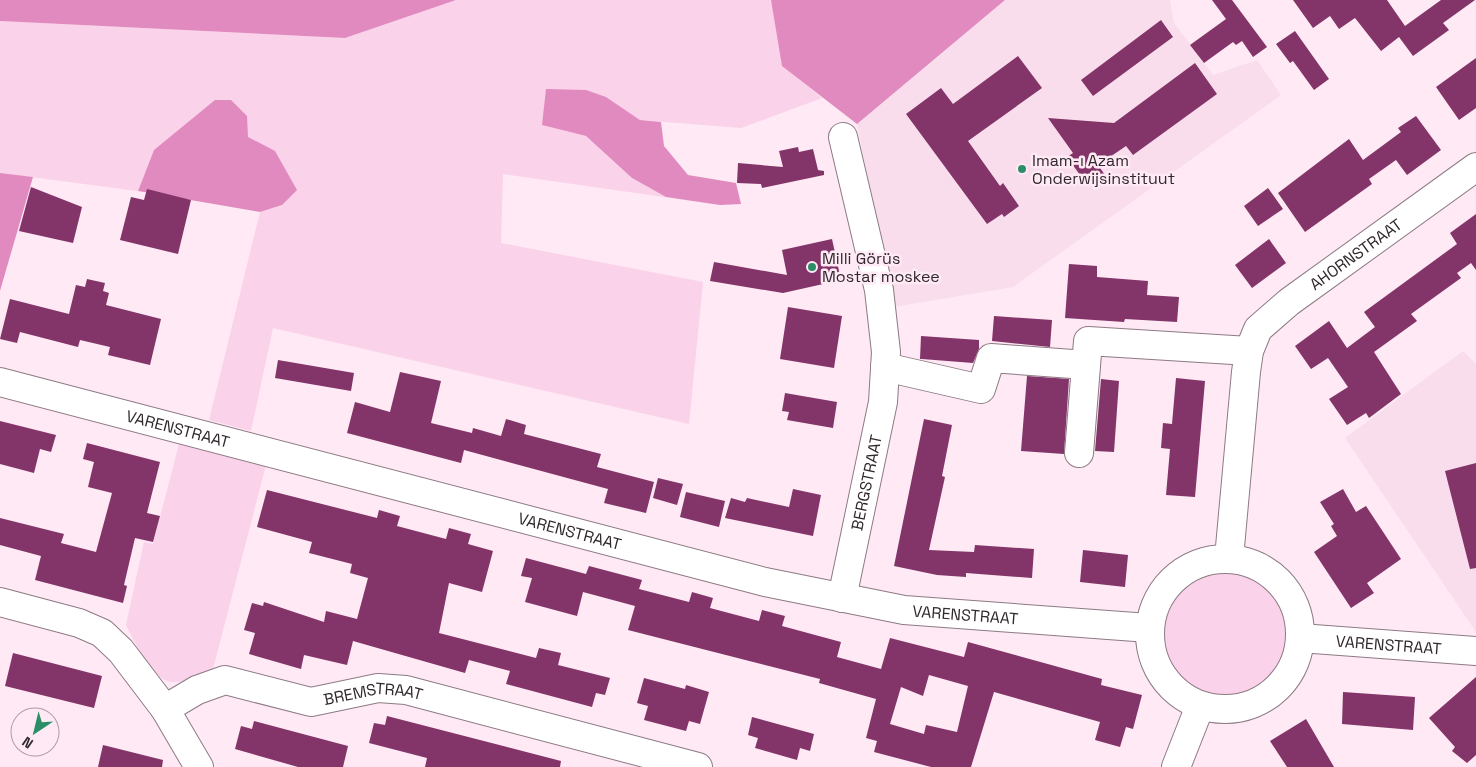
<svg xmlns="http://www.w3.org/2000/svg" width="1476" height="767" font-family="'Space Grotesk',sans-serif">
<style>
.built{fill:#f9dded}
.green{fill:#fad2e9}
.forest{fill:#e18abf}
.building{fill:#833468;fill-rule:evenodd}
.lines{fill:none;stroke-linecap:round;stroke-linejoin:round}
.minor-casing{stroke:#8d7a84;stroke-width:30}
.minor{stroke:#fff;stroke-width:28}
.poi-dot{fill:#2c8e68;stroke:#fee9f4;stroke-width:2}
.labels{text-anchor:middle;stroke-width:5;stroke-linejoin:round;paint-order:stroke}
.poi-label{font-size:16px;fill:#30282d;stroke:#fee9f4;text-anchor:start}
.street-label{font-size:16px;fill:#30282d;stroke:#fee9f4}
</style>
<rect width="100%" height="100%" fill="#fee9f4"/>
<path class="built" d="M 1005,0 L 1170,0 L 1174,23 L 1213,75 L 1257,60 L 1281,95 L 1013,287 L 893,307 L 857,124 Z
M 1463,351 L 1476,364 L 1476,632 L 1345,438 Z"/>
<path class="green" d="M 456,0 L 771,0 L 783,66 L 822,98 L 741,128 L 640,120 L 606,97 L 542,125 L 586,136 L 632,178 L 666,197 L 720,205 L 503,174 L 501,243 L 703,282 L 689,424 L 273,328 L 251,431 L 209,420 L 260,212 L 282,205 L 275,151 L 248,138 L 154,150 L 138,191 L 0,173 L 0,21 L 345,38 Z
M 180,440 L 267,461 L 213,669 C 200,674 187,683 172,682 C 153,681 134,641 126,625 L 144,542 L 153,544 Z
M1160 633a66 66 0 1 1 132 0a66 66 0 1 1-132 0Z"/>
<path class="forest" d="M 0,0 L 456,0 L 345,38 L 0,21 Z
M 771,0 L 1005,0 L 857,124 L 782,66 Z
M 546,89 L 586,90 L 606,97 L 640,120 L 661,122 L 664,146 L 688,175 L 736,183 L 741,204 L 720,205 L 666,197 L 632,178 L 586,136 L 542,125 Z
M 215,100 L 231,100 L 247,116 L 248,137 L 275,151 L 297,190 L 282,205 L 260,212 L 138,191 L 154,150 Z
M 0,173 L 33,177 L 0,291 Z"/>
<path class="building" d="M 1212,0 L 1232,0 L 1267,47 L 1253,57 L 1242,41 L 1236,45 L 1233,42 L 1204,63 L 1190,45 L 1226,19 Z
M 1293,0 L 1387,0 L 1405,26 L 1441,0 L 1475,0 L 1443,23 L 1449,30 L 1413,56 L 1399,37 L 1381,51 L 1355,18 L 1339,29 L 1330,16 L 1313,28 Z
M 1161,20 L 1173,37 L 1093,96 L 1081,80 Z
M 1295,31 L 1329,79 L 1314,90 L 1293,61 L 1290,63 L 1276,44 Z
M 1018,56 L 1042,88 L 968,141 L 1000,186 L 1003,183 L 1019,206 L 1004,217 L 1002,214 L 987,224 L 906,114 L 941,88 L 953,104 Z
M 1476,58 L 1476,108 L 1459,120 L 1436,87 Z
M 1195,63 L 1217,94 L 1133,155 L 1126,146 L 1098,165 L 1105,175 L 1088,186 L 1067,157 L 1073,153 L 1048,118 L 1114,123 Z
M 1416,116 L 1441,150 L 1407,175 L 1396,160 L 1369,179 L 1372,184 L 1305,232 L 1278,193 L 1349,139 L 1363,160 L 1401,132 L 1398,128 Z
M 798,147 L 799,152 L 813,149 L 818,170 L 824,171 L 824,175 L 762,188 L 761,184 L 737,183 L 738,163 L 783,167 L 779,151 Z
M 31,187 L 82,207 L 73,243 L 19,231 Z
M 1268,188 L 1283,209 L 1258,226 L 1244,206 Z
M 147,189 L 191,200 L 178,254 L 120,240 L 131,197 L 144,200 Z
M 1476,214 L 1476,270 L 1471,263 L 1457,273 L 1461,278 L 1411,314 L 1417,321 L 1374,352 L 1401,394 L 1369,418 L 1366,413 L 1347,425 L 1329,399 L 1348,387 L 1328,358 L 1311,369 L 1295,346 L 1329,321 L 1347,348 L 1375,327 L 1364,312 L 1457,244 L 1450,233 Z
M 832,239 L 841,280 L 783,293 L 710,281 L 714,262 L 787,275 L 782,250 Z
M 1269,239 L 1286,263 L 1252,288 L 1235,265 Z
M 1069,264 L 1097,266 L 1097,277 L 1148,281 L 1147,295 L 1179,297 L 1177,322 L 1125,319 L 1124,322 L 1065,318 Z
M 87,279 L 105,283 L 103,291 L 109,293 L 106,305 L 161,319 L 150,365 L 108,355 L 110,347 L 80,340 L 78,347 L 20,332 L 17,343 L 0,339 L 10,299 L 69,314 L 76,285 L 85,287 Z
M 788,307 L 842,316 L 834,368 L 780,359 Z
M 994,316 L 1052,320 L 1050,347 L 992,341 Z
M 921,336 L 979,340 L 979,349 L 973,363 L 922,359 L 920,359 Z
M 278,360 L 354,373 L 351,391 L 275,378 Z
M 400,372 L 441,381 L 431,423 L 472,433 L 473,428 L 501,436 L 506,419 L 526,425 L 524,434 L 601,454 L 597,467 L 654,482 L 646,513 L 604,503 L 608,489 L 464,450 L 461,463 L 347,433 L 355,402 L 390,412 Z
M 1027,376 L 1069,379 L 1064,454 L 1021,451 Z
M 1176,378 L 1205,381 L 1195,497 L 1166,495 L 1170,449 L 1161,448 L 1163,423 L 1172,424 Z
M 1101,379 L 1119,381 L 1114,452 L 1095,451 Z
M 785,393 L 837,402 L 833,428 L 787,420 L 789,412 L 782,411 Z
M 924,419 L 952,425 L 942,476 L 945,477 L 929,550 L 974,552 L 975,545 L 1034,549 L 1032,578 L 966,573 L 966,577 L 937,575 L 894,566 Z
M 0,421 L 56,435 L 51,452 L 40,449 L 34,473 L 0,464 Z
M 87,443 L 160,462 L 147,513 L 160,516 L 153,542 L 135,538 L 124,585 L 127,586 L 123,603 L 35,580 L 41,556 L 0,545 L 0,518 L 64,534 L 61,543 L 96,552 L 112,493 L 88,487 L 94,462 L 83,459 Z
M 1476,463 L 1476,568 L 1470,569 L 1445,471 Z
M 658,478 L 683,484 L 677,505 L 653,498 Z
M 793,489 L 821,495 L 813,536 L 725,518 L 731,498 L 745,502 L 747,498 L 789,507 Z
M 1343,489 L 1356,512 L 1366,506 L 1401,559 L 1367,583 L 1374,593 L 1351,608 L 1314,552 L 1337,536 L 1331,526 L 1334,524 L 1320,502 Z
M 267,490 L 377,518 L 379,510 L 400,516 L 397,526 L 446,539 L 449,528 L 471,534 L 468,544 L 493,551 L 482,592 L 449,583 L 439,633 L 536,658 L 539,648 L 561,653 L 558,665 L 610,678 L 605,695 L 596,693 L 592,707 L 506,684 L 510,671 L 469,660 L 465,673 L 353,641 L 347,665 L 304,655 L 301,669 L 249,654 L 255,633 L 244,630 L 252,603 L 263,606 L 264,602 L 324,622 L 326,611 L 357,619 L 368,578 L 350,573 L 352,564 L 309,553 L 312,542 L 257,527 Z
M 686,492 L 725,501 L 719,527 L 680,517 Z
M 1083,550 L 1128,555 L 1125,587 L 1080,582 Z
M 526,558 L 586,574 L 589,566 L 642,580 L 639,589 L 689,602 L 692,592 L 713,598 L 710,608 L 759,621 L 762,610 L 785,616 L 782,626 L 841,642 L 837,657 L 881,669 L 890,638 L 964,657 L 968,642 L 1102,679 L 1101,685 L 1142,695 L 1133,729 L 1126,727 L 1120,747 L 1095,740 L 1100,722 L 994,692 L 971,767 L 931,767 L 874,752 L 877,741 L 866,738 L 876,699 L 819,683 L 820,679 L 628,630 L 635,606 L 583,592 L 577,616 L 525,602 L 532,578 L 521,576 ZM 929,675 L 968,686 L 957,732 L 926,725 L 924,734 L 890,724 L 901,687 L 923,696 Z
M 13,653 L 102,676 L 94,708 L 5,686 Z
M 1476,677 L 1476,755 L 1467,763 L 1452,751 L 1455,747 L 1429,718 Z
M 644,678 L 685,689 L 686,685 L 709,692 L 700,724 L 689,721 L 686,731 L 644,720 L 648,706 L 637,703 Z
M 1343,692 L 1415,697 L 1413,730 L 1342,724 Z
M 387,716 L 561,761 L 560,767 L 425,767 L 427,758 L 369,743 L 374,723 L 385,725 Z
M 752,717 L 814,734 L 810,751 L 800,748 L 797,760 L 755,748 L 758,738 L 748,735 Z
M 1306,719 L 1334,767 L 1287,767 L 1270,741 Z
M 254,721 L 348,746 L 343,767 L 298,767 L 235,749 L 241,726 L 252,729 Z
M 103,745 L 163,760 L 162,767 L 98,767 Z"/>
<g class="lines">
<defs>
<g id="minor">
<path d="M 885,367 L 981,389 L 991,358 L 1086,365"/>
<path id="s1" d="M 0,382 L 765,582 L 904,610 L 1149,628"/>
<path d="M 1079,453 L 1088,341 L 1249,351"/>
<circle cx="1225" cy="634" r="75"/>
<path id="s2" d="M 1232,559 L 1230,547 L 1246,372 L 1249,351 L 1258,329 L 1289,302 L 1476,167"/>
<path id="s3" d="M 842,598 L 883,402 L 886,352 L 879,290 L 843,137"/>
<path d="M 0,602 L 79,623 L 102,633 L 121,651 L 165,709 L 199,767"/>
<path id="s4" d="M 1300,638 L 1476,651"/>
<path id="s5" d="M 165,709 L 197,690 L 225,680 L 311,702 L 378,688 L 406,690 L 698,767"/>
<path d="M 1176,767 L 1200,706"/>
</g>
</defs>
<use href="#minor" class="minor-casing"/>
<use href="#minor" class="minor"/>
</g>
<g class="poi-dot">
<circle cx="1022" cy="169" r="5"/>
<circle cx="812" cy="267" r="5"/>
</g>
<g class="labels">
<g class="poi-label">
<text x="1032" y="166">Imam-ı Azam<tspan x="1032" dy="18">Onderwijsinstituut</tspan></text>
<text x="822" y="264">Milli Görüs<tspan x="822" dy="18">Mostar moskee</tspan></text>
</g>
<g class="street-label">
<text dy="6" stroke="none"><textPath href="#s2" startOffset="356">AHORNSTRAAT</textPath></text>
<text dy="6" stroke="none"><textPath href="#s1" startOffset="184">VARENSTRAAT</textPath></text>
<text dy="6" stroke="none"><textPath href="#s3" startOffset="118">BERGSTRAAT</textPath></text>
<text dy="6" stroke="none"><textPath href="#s1" startOffset="589">VARENSTRAAT</textPath></text>
<text dy="6" stroke="none"><textPath href="#s1" startOffset="994">VARENSTRAAT</textPath></text>
<text dy="6" stroke="none"><textPath href="#s4" startOffset="89">VARENSTRAAT</textPath></text>
<text dy="6" stroke="none"><textPath href="#s5" startOffset="219">BREMSTRAAT</textPath></text>
</g>
</g>
<g transform="translate(35 732) rotate(215)"><circle r="24" fill="#fee9f4" stroke="#ac9ca4"/>
<path d="M0-4L9 19L0 12L-9 19Z" fill="#2c8e68"/>
<text y="-8" font-size="14" font-weight="bold" text-anchor="middle" fill="#30282d">N</text>
</g>
</svg>
